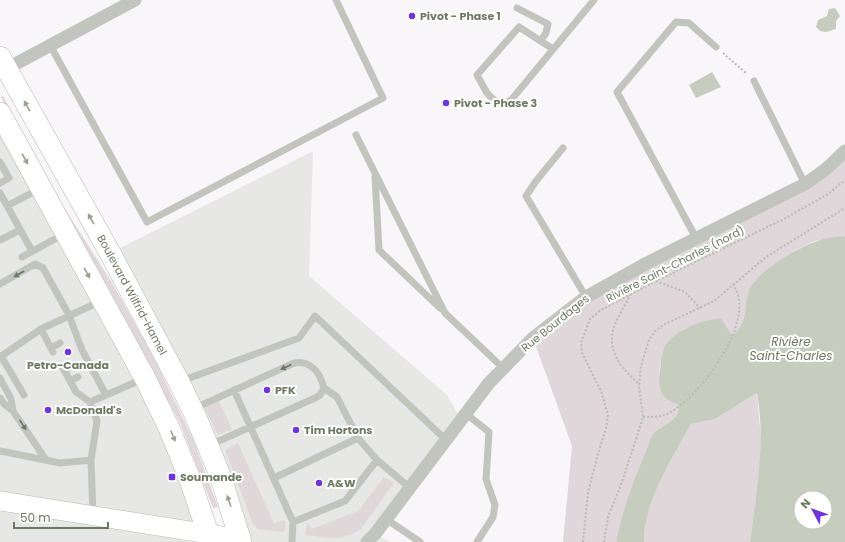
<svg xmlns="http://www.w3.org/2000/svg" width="845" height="542" font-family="Poppins,sans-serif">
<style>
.built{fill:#e7e7e6}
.green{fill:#dfd7d9}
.water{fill:#c6ccbe;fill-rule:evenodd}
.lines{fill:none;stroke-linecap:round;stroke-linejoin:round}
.secondary-casing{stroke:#b5bab0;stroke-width:20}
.primary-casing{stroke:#b5bab1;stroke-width:22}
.path{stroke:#b9bcb6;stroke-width:2;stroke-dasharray:2 2;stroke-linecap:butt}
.lane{stroke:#c1c5bd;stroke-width:7}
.street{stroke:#c1c5bd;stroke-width:13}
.secondary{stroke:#fff;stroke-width:19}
.primary{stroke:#fff;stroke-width:21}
.oneway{fill:#98a190}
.oneway2{fill:#6c7960}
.poi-dot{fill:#6e36d8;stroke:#fff;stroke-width:1.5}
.labels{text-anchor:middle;stroke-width:4;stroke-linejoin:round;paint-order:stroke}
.poi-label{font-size:11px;font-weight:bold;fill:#6c7960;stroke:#fff;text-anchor:start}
.street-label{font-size:11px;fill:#6c7960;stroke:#fff}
.water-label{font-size:12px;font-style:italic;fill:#707960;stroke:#fff}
</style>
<rect width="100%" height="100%" fill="#f8f6f8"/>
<path class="built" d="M 0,113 L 145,378 L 211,542 L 0,542 Z
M 313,151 L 309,276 L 447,395 L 461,419 L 375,534 L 390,542 L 241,542 L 110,253 Z"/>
<path class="green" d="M 3,96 L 61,203 L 111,281 L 153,356 L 193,439 L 218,507 L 213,508 L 180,423 L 1,97 Z
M 845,151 L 845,236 L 815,241 L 794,251 L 746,315 C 744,323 740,330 732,335 L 728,330 L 686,328 C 680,333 672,338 667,344 C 659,353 656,387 664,397 C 667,401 675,402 679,406 C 677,425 663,422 653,434 C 650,438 648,446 646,451 C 633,480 622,511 616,542 L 563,542 L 572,446 L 533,338 L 567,311 L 805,184 Z
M 757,393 L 761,439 L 760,465 L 750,542 L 644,542 C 643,504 673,457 691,424 L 715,419 Z
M 219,401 L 232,429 L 218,435 L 205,408 Z
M 238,443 L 274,524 L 284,520 L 286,525 L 284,532 L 258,529 L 253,524 L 225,450 Z
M 384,477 L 394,483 L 361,529 C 341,542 328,538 305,535 L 307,522 L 312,529 L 358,511 Z"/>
<path class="water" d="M 835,8 L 840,16 L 836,21 L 836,29 L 826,32 L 820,31 L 816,27 L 818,20 L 827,16 L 829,9 Z
M 712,72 L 721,87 L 696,98 L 689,85 Z
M 845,236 L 845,542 L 750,542 C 756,493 766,443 757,393 L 715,419 L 691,424 C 673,457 643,504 644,542 L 616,542 C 622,511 633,480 646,451 C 648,446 650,438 653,434 C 663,423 678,423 679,406 C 675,402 667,401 664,397 C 659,390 658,378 660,370 C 661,362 661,354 665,346 C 674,331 704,318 721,319 L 732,335 C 748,324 744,310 748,294 C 752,274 797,248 815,242 C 824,238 835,237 845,236 ZM 801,498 L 825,498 L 825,522 L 801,522 Z"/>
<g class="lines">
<defs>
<path id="secondary" d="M 0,501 L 240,539"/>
<g id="primary">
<path id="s1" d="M 0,57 L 110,253 L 179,382 L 195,415 L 220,475 L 241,542"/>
<path d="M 0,113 L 145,378 L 169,428 L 189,477 L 211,542"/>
</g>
</defs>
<use href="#secondary" class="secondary-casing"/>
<use href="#primary" class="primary-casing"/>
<path class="path" d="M 723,53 L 747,74
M 652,274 L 656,281 L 685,292 L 700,308
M 631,294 C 617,321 601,337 622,367 C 627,373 634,378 639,385
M 643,417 C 652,417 660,417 667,414 C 699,399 759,319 733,285
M 583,542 L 588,493 L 597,457 L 606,429 L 608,415 L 601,391 L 582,353 L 581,343 L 590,319 L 601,310 L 656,281 L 784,219 L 828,194 L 845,180
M 604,542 L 608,517 L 622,482 L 643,417 L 639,386 L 641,366 L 649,340 L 655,331 L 663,325 L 714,301 L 766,257 L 845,208"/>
<path class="lane" d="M 517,8 L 548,24 L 546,33 L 541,40
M 50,45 L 147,222 L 383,98 L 336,0
M 553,49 L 519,27 L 477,75 L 487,93 L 497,103 L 506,103 L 512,99 L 594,0
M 754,81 L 805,184
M 356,135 L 445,313 L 503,368
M 563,148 L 536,181 L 526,196 L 586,297
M 0,162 L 9,178 L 0,183
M 375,177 L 379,250 L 440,308
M 0,193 L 32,251
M 7,206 L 39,189
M 696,238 L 617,92 L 676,22 L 689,23 L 716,47
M 0,240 L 20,230
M 22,257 L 64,234
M 0,284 L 35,264 L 43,268 L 69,315 L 82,350 L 106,395
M 51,348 L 60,343
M 53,352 L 41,329 L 101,301
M 1,356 L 24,395
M 0,357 L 41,329
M 62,366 L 76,392 L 90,402
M 64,371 L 72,366
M 0,378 L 11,399 L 13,411 L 46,460
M 70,381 L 78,377
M 181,381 L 299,338 L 315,316 L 445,439
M 234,390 L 293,522 L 292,542
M 0,398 L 4,404 L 13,411
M 193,409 L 294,363 C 311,360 320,373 324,388 L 320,395 L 315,398 L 210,445
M 465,413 L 489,432 L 486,479 L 495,505 L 493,517 L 477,542
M 0,451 L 60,463 L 91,460
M 377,460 L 409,487
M 274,478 L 358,438
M 93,515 L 91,460 L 97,421 L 90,402 L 143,379
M 386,519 L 420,542
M 293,522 L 345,501 L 377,460 L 358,438 L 337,397 L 324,388"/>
<path class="street" d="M 6,69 L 135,0
M 367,542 L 375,534 L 489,383 L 533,338 L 586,297 L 647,263 L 805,184 L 826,169 L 845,151"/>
<use href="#secondary" class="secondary"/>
<use href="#primary" class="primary"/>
</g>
<defs><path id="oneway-solid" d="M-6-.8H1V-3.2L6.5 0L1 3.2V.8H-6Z"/></defs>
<g class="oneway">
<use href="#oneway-solid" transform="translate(27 106) rotate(-119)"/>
<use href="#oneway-solid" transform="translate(25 159) rotate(61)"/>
<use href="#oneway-solid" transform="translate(91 219) rotate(-119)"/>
<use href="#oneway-solid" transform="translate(87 273) rotate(61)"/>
<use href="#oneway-solid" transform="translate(173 436) rotate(68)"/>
<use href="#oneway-solid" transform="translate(229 501) rotate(-109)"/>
</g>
<g class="oneway2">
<use href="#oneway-solid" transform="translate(19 274) rotate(150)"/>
<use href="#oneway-solid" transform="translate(286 367) rotate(155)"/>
<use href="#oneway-solid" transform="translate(23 425) rotate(56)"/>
</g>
<g class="poi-dot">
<circle cx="412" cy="16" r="4"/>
<circle cx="446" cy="103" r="4"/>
<circle cx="68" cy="352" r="4"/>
<circle cx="267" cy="390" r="4"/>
<circle cx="48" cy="410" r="4"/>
<circle cx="296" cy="430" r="4"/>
<rect x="168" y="473" width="8" height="8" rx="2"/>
<circle cx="319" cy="483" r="4"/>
</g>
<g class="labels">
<g class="poi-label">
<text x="420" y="20">Pivot - Phase 1</text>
<text x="454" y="107">Pivot - Phase 3</text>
<text x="68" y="369" text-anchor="middle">Petro-Canada</text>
<text x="275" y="394">PFK</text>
<text x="56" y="414">McDonald's</text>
<text x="304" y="434">Tim Hortons</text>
<text x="180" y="481">Soumande</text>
<text x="327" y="487">A&amp;W</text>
</g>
<g class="street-label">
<text transform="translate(675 264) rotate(-27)" y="4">Rivière Saint-Charles (nord)</text>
<text dy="4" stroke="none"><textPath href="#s1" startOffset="272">Boulevard Wilfrid-Hamel</textPath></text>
<text transform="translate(555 323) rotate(-39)" y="4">Rue Bourdages</text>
</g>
<g class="water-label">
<text x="791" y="346">Rivière<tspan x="791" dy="14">Saint-Charles</tspan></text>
</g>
</g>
<g transform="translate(813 510) rotate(311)"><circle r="19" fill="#ffffff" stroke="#c4c9bf"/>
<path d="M0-3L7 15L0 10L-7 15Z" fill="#6e36d8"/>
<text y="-6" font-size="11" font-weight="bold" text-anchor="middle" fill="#6c7960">N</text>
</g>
<path d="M14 522v6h94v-6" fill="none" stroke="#6c7960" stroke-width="2"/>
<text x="20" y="522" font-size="12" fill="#6c7960" stroke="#ffffff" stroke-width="3" paint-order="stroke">50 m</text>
</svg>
